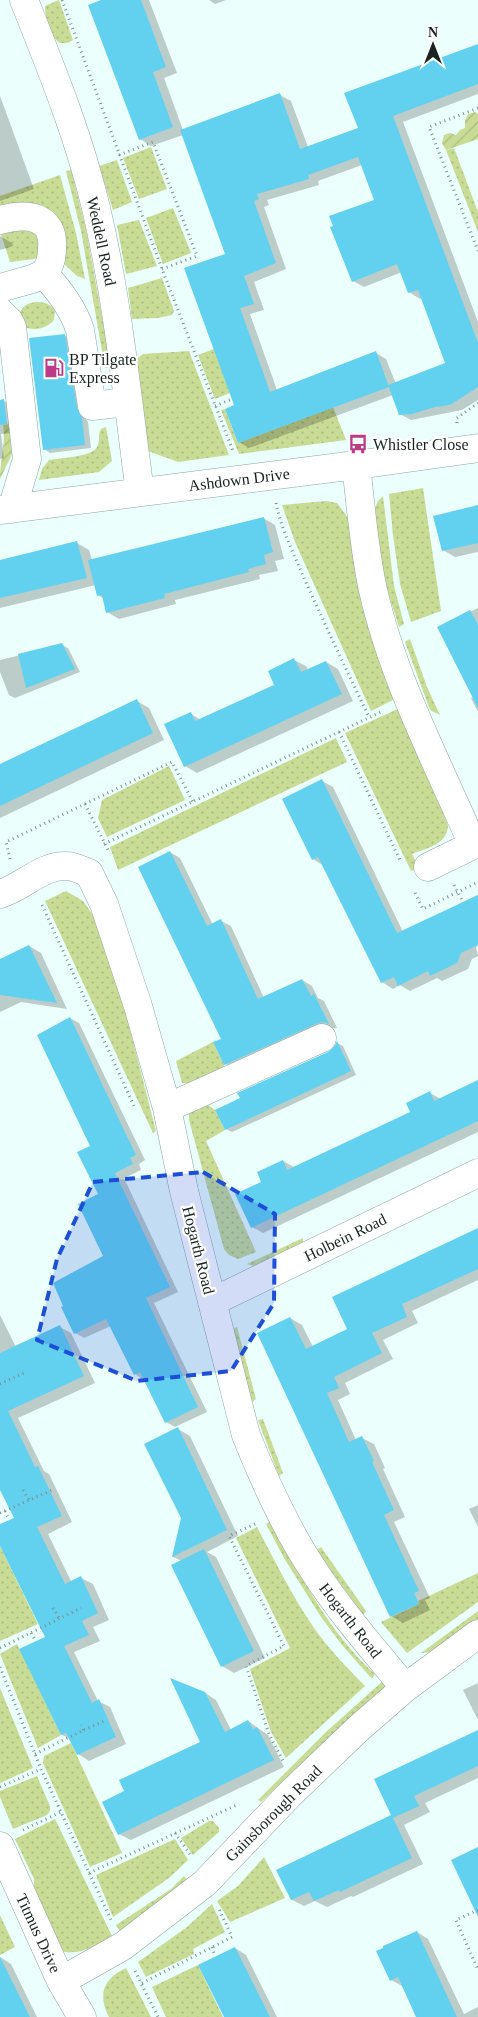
<svg xmlns="http://www.w3.org/2000/svg" width="478" height="2017" font-family="'Times New Roman',serif">
<style>
.grass{fill:url(#grass-dots)}
.garden{fill:url(#garden-furrows)}
.shadow{fill:#0003;fill-rule:evenodd}
.building{fill:#61d1ef}
.lines{fill:none;stroke-linecap:round;stroke-linejoin:round}
.minor-casing{stroke:#8ea6a2;stroke-width:29}
.path{stroke:#81908e;stroke-width:3;stroke-dasharray:1 4;stroke-linecap:butt}
.minor{stroke:#fff;stroke-width:28}
.marked{fill:#1d4ed8;fill-opacity:0.2;stroke:#1d4ed8;stroke-width:4;stroke-dasharray:10 6;stroke-linejoin:round}
.labels{text-anchor:middle;stroke-width:4.5;stroke-linejoin:round;paint-order:stroke}
.street-label{font-size:16px;fill:#182220;stroke:#fff}
.poi-label{font-size:16px;fill:#182220;stroke:#fff;text-anchor:start}
</style>
<defs>
<pattern id="grass-dots" width="8" height="8" patternUnits="userSpaceOnUse" patternTransform="scale(1.25)"><rect width="8" height="8" fill="#c9dc95"/><path d="M2 2h.1M6 6h.1" fill="none" stroke="#acbc80" stroke-width="1.8" stroke-linecap="round"/></pattern>
<pattern id="garden-furrows" width="10" height="10" patternUnits="userSpaceOnUse" patternTransform="scale(1.25)"><rect width="10" height="10" fill="#c9dc95"/><path d="M-1 1l2-2M0 10L10 0M9 11l2-2" fill="none" stroke="#acbc80"/></pattern>
</defs>
<rect width="100%" height="100%" fill="#ebfffc"/>
<path class="grass" d="M 59,0 L 73,40 C 53,54 45,20 45,6 Z
M 151,147 L 167,189 L 139,199 L 123,158 Z
M 454,148 L 478,212 L 478,232 L 446,150 Z
M 117,160 L 132,202 L 113,210 L 99,166 Z
M 71,170 L 86,229 L 111,367 L 105,368 L 81,231 L 66,171 Z
M 60,175 L 76,233 L 85,279 L 77,276 L 62,262 C 57,214 57,193 0,208 L 0,196 Z
M 173,208 L 191,253 L 163,264 L 146,218 Z
M 139,220 L 157,266 L 126,274 L 117,225 Z
M 20,225 L 40,231 L 39,256 L 34,259 L 10,262 L 0,231 Z
M 162,278 L 174,311 L 172,315 L 158,318 L 132,319 L 128,288 Z
M 35,302 C 44,302 50,303 55,311 L 54,320 C 45,329 36,331 24,327 L 19,315 C 22,306 26,304 35,302 Z
M 214,349 L 230,393 L 215,399 L 198,355 Z
M 189,351 L 229,455 L 178,462 L 148,451 L 137,359 L 143,354 Z
M 333,407 L 346,440 L 239,454 L 221,410 L 225,409 L 238,443 Z
M 106,427 L 112,461 L 99,472 L 39,480 L 42,469 L 49,460 C 60,458 92,457 97,447 C 101,441 97,435 101,429 Z
M 423,488 L 441,611 L 411,622 L 400,584 L 393,535 L 389,494 Z
M 383,496 L 394,586 L 404,624 L 399,627 L 386,586 L 378,538 L 375,508 L 378,501 Z
M 326,501 L 337,503 L 349,519 L 399,697 L 371,711 L 295,542 L 282,505 Z
M 410,639 L 427,687 L 440,715 L 430,710 L 405,642 Z
M 402,707 L 448,825 C 447,845 429,847 412,854 L 419,868 L 411,871 L 345,733 Z
M 336,738 L 347,762 L 118,870 L 110,847 Z
M 169,766 L 185,800 L 107,837 L 98,818 L 102,800 Z
M 66,891 L 83,901 L 98,922 L 127,1018 L 156,1131 L 153,1133 L 45,901 Z
M 213,1042 L 225,1067 L 192,1083 L 182,1083 L 176,1061 Z
M 204,1102 L 215,1110 L 225,1130 L 206,1141 L 256,1252 L 238,1259 L 229,1255 L 224,1249 L 189,1120 L 189,1112 Z
M 303,1238 L 303,1245 L 260,1265 L 253,1266 L 247,1264 Z
M 237,1327 L 256,1399 L 252,1402 L 234,1336 L 233,1329 Z
M 263,1419 L 283,1473 L 279,1476 L 258,1420 Z
M 270,1521 C 300,1574 329,1633 375,1674 L 372,1679 L 342,1645 L 321,1617 L 284,1558 L 266,1524 Z
M 257,1527 C 275,1561 292,1596 314,1628 C 329,1649 347,1668 365,1686 L 286,1758 L 271,1732 L 250,1669 L 290,1648 L 236,1538 Z
M 0,1546 L 38,1624 L 0,1641 Z
M 321,1547 L 366,1611 L 363,1615 L 316,1550 Z
M 478,1573 L 478,1602 L 407,1653 L 381,1622 L 419,1604 L 418,1601 Z
M 478,1611 L 478,1620 L 433,1652 L 421,1653 Z
M 17,1644 L 61,1735 L 38,1748 L 0,1654 Z
M 384,1680 L 387,1685 L 331,1735 L 261,1802 L 258,1800 L 326,1732 Z
M 0,1688 L 33,1768 L 0,1783 Z
M 71,1743 L 122,1853 L 90,1867 L 43,1763 L 44,1756 Z
M 37,1776 L 50,1806 L 50,1811 L 47,1815 L 13,1829 L 0,1797 L 0,1791 Z
M 55,1819 L 112,1936 C 94,1946 81,1956 60,1951 L 34,1894 L 34,1879 L 15,1839 Z
M 209,1821 L 213,1821 L 219,1828 L 219,1832 L 193,1855 L 181,1838 Z
M 175,1839 L 188,1860 L 169,1878 L 113,1917 L 96,1875 Z
M 264,1857 L 285,1898 L 230,1922 L 217,1901 L 238,1886 Z
M 184,1876 L 187,1880 L 173,1892 L 120,1931 L 116,1925 L 171,1889 Z
M 212,1904 L 225,1932 L 193,1949 L 194,1954 L 146,1977 L 138,1962 L 187,1927 Z
M 0,1915 L 15,1947 L 0,1955 Z
M 198,1965 L 223,2017 L 166,2017 L 152,1987 Z
M 126,1968 L 151,2017 L 109,2017 C 97,1994 104,1978 126,1968 Z"/>
<path class="garden" d="M 475,112 L 478,114 L 478,139 L 446,150 L 442,143 L 444,135 L 450,133 L 456,135 L 460,130 L 465,128 L 465,121 L 468,114 Z
M 9,424 L 12,454 L 0,479 C 0,460 6,444 3,425 Z"/>
<path class="shadow" d="M 104,0 L 149,0 L 177,73 L 164,78 L 183,130 L 280,95 L 291,101 L 308,147 L 359,129 L 478,45 L 478,94 L 403,122 L 478,322 L 478,400 L 462,410 L 411,420 L 400,414 L 393,395 L 249,448 L 239,442 L 226,255 L 183,135 L 151,146 L 140,139 ZM 362,165 L 376,200 L 353,281 L 364,287 L 402,272 L 409,292 L 420,299 L 422,298 L 447,364 L 396,384 L 386,359 L 376,353 L 277,390 L 250,314 L 264,310 L 254,282 L 286,269 L 264,207 L 269,205 L 267,200 L 319,185 L 318,181 Z
M 209,0 L 226,0 L 215,4 Z
M 0,96 L 34,189 L 0,201 Z
M 0,236 L 12,243 L 13,246 L 0,250 Z
M 65,336 L 71,339 L 82,413 L 88,422 L 91,448 L 50,453 L 44,449 Z
M 0,401 L 4,401 L 18,409 L 21,432 L 1,434 L 4,458 L 0,459 Z
M 478,506 L 478,552 L 455,557 L 443,550 Z
M 263,518 L 275,525 L 284,559 L 275,561 L 278,571 L 259,575 L 260,579 L 175,600 L 176,604 L 119,619 L 107,612 L 104,599 L 98,595 L 96,585 L 0,608 L 0,562 L 77,543 L 89,550 L 92,560 Z
M 478,608 L 478,712 L 471,698 L 474,697 L 439,627 Z
M 62,645 L 68,648 L 80,672 L 15,698 L 9,695 L 0,672 L 0,660 Z
M 294,660 L 306,666 L 308,670 L 326,662 L 338,669 L 353,701 L 197,773 L 185,766 L 191,714 L 201,720 L 276,685 Z
M 137,701 L 149,708 L 164,740 L 0,818 L 0,765 Z
M 322,781 L 333,787 L 403,932 L 478,895 L 478,946 L 476,947 L 478,956 L 472,959 L 468,969 L 442,981 L 437,978 L 410,991 L 400,985 L 393,989 L 382,982 L 324,866 L 313,859 Z
M 170,852 L 180,858 L 213,925 L 221,921 L 231,926 L 264,998 L 302,980 L 312,986 L 318,998 L 324,1001 L 337,1028 L 326,1029 L 235,1070 L 225,1064 L 222,1039 Z
M 29,946 L 41,953 L 67,1009 L 21,1002 L 0,1012 L 0,960 Z
M 70,1018 L 79,1023 L 145,1160 L 139,1164 L 141,1170 L 124,1178 L 178,1292 L 154,1303 L 207,1412 L 175,1427 L 166,1422 L 144,1380 L 135,1374 L 111,1326 L 84,1338 L 75,1333 L 105,1257 L 100,1195 Z
M 337,1043 L 343,1046 L 356,1075 L 232,1132 L 226,1129 L 329,1053 Z
M 478,1082 L 478,1132 L 263,1233 L 252,1227 L 263,1183 L 283,1161 L 294,1167 L 412,1112 L 430,1093 L 441,1099 Z
M 478,1230 L 478,1280 L 412,1311 L 418,1323 L 383,1340 L 393,1359 L 345,1383 L 350,1394 L 338,1400 L 356,1440 L 362,1438 L 374,1444 L 385,1468 L 383,1469 L 405,1517 L 394,1522 L 430,1598 L 425,1600 L 430,1610 L 403,1623 L 391,1616 L 290,1318 L 302,1325 L 313,1347 L 349,1330 Z
M 0,1315 L 16,1347 L 60,1327 L 71,1333 L 95,1383 L 18,1418 L 44,1471 L 49,1474 L 72,1522 L 48,1534 L 72,1583 L 81,1578 L 93,1584 L 109,1620 L 93,1627 L 100,1641 L 74,1652 L 98,1701 L 110,1707 L 126,1744 L 89,1761 L 78,1754 L 71,1739 L 62,1735 L 20,1650 L 47,1637 L 0,1543 L 0,1526 L 15,1518 L 0,1487 Z
M 178,1429 L 190,1436 L 238,1536 L 207,1552 L 216,1557 L 265,1658 L 234,1673 L 222,1666 L 182,1561 L 173,1557 L 182,1518 Z
M 478,1505 L 478,1527 L 469,1509 Z
M 478,1683 L 478,1720 L 463,1690 Z
M 205,1693 L 216,1700 L 231,1730 L 248,1721 L 268,1735 L 284,1767 L 131,1840 L 119,1834 L 126,1792 L 201,1743 Z
M 478,1731 L 478,1778 L 425,1803 L 430,1812 L 404,1825 L 423,1864 L 353,1897 L 351,1896 L 327,1907 L 315,1901 L 304,1906 L 292,1900 L 278,1870 L 393,1816 Z
M 417,1932 L 428,1939 L 464,2014 L 478,2007 L 478,2017 L 418,2017 L 402,1986 L 391,1980 L 385,1949 Z
M 235,1948 L 246,1955 L 277,2017 L 225,2017 Z
M 0,1957 L 11,1964 L 37,2017 L 0,2017 Z"/>
<path class="building" d="M 101,0 L 141,0 L 166,67 L 153,72 L 173,127 L 139,140 L 88,5 Z
M 478,44 L 478,84 L 393,116 L 478,343 L 478,387 L 450,405 L 435,407 L 412,414 L 399,415 L 388,385 L 445,363 L 418,290 L 408,293 L 397,264 L 352,282 L 330,227 L 333,226 L 329,216 L 374,200 L 358,157 L 308,175 L 309,179 L 257,194 L 259,199 L 254,201 L 276,263 L 244,276 L 254,304 L 240,308 L 270,392 L 376,351 L 389,387 L 238,443 L 225,409 L 234,405 L 184,268 L 225,254 L 180,130 L 280,93 L 300,149 L 358,128 L 344,93 Z
M 65,334 L 77,408 L 82,418 L 85,445 L 43,450 L 29,338 Z
M 4,399 L 7,424 L 0,425 L 0,400 Z
M 478,505 L 478,543 L 442,551 L 433,516 Z
M 264,517 L 273,552 L 264,555 L 266,564 L 248,569 L 249,572 L 164,594 L 165,598 L 106,613 L 102,595 L 97,596 L 88,560 Z
M 77,541 L 87,578 L 0,598 L 0,560 Z
M 470,610 L 478,625 L 478,708 L 437,627 Z
M 62,643 L 75,669 L 26,688 L 18,654 Z
M 294,658 L 301,672 L 326,661 L 342,694 L 184,767 L 164,724 L 191,712 L 195,721 L 274,685 L 268,671 Z
M 137,699 L 153,733 L 0,806 L 0,764 Z
M 322,779 L 397,933 L 478,895 L 478,945 L 461,953 L 457,963 L 430,976 L 428,971 L 398,986 L 394,977 L 381,983 L 318,857 L 312,860 L 282,799 Z
M 170,851 L 207,926 L 221,919 L 258,999 L 302,979 L 311,996 L 314,994 L 329,1024 L 323,1022 L 316,1024 L 224,1065 L 213,1042 L 221,1039 L 138,867 Z
M 29,945 L 57,1003 L 0,995 L 0,959 Z
M 70,1017 L 136,1155 L 130,1158 L 133,1164 L 115,1173 L 170,1287 L 146,1298 L 198,1407 L 165,1423 L 140,1372 L 134,1375 L 106,1319 L 74,1334 L 61,1307 L 63,1306 L 53,1283 L 103,1256 L 78,1204 L 98,1194 L 77,1152 L 90,1146 L 37,1035 Z
M 337,1041 L 351,1071 L 225,1130 L 215,1110 L 240,1098 L 237,1093 L 328,1052 L 334,1047 Z
M 478,1080 L 478,1121 L 251,1228 L 235,1194 L 261,1182 L 257,1172 L 283,1160 L 287,1170 L 410,1112 L 406,1103 L 430,1091 L 434,1101 Z
M 478,1228 L 478,1269 L 402,1304 L 407,1317 L 372,1333 L 382,1353 L 334,1377 L 339,1388 L 327,1393 L 349,1442 L 362,1436 L 374,1461 L 372,1462 L 394,1510 L 384,1515 L 419,1591 L 414,1593 L 419,1604 L 390,1617 L 257,1333 L 290,1317 L 306,1349 L 347,1329 L 332,1297 Z
M 60,1325 L 84,1376 L 8,1411 L 35,1467 L 38,1466 L 62,1516 L 37,1527 L 65,1584 L 81,1576 L 98,1613 L 82,1621 L 89,1635 L 64,1646 L 92,1703 L 99,1699 L 116,1737 L 77,1755 L 66,1733 L 61,1735 L 19,1649 L 45,1637 L 0,1546 L 0,1524 L 14,1518 L 0,1490 L 0,1353 Z
M 178,1427 L 227,1530 L 172,1557 L 181,1518 L 144,1444 Z
M 204,1549 L 254,1651 L 221,1667 L 171,1565 Z
M 170,1678 L 205,1692 L 225,1732 L 248,1720 L 253,1729 L 257,1727 L 274,1760 L 118,1835 L 102,1802 L 124,1791 L 119,1780 L 200,1742 Z
M 478,1730 L 478,1766 L 414,1796 L 419,1806 L 393,1818 L 412,1858 L 340,1892 L 339,1890 L 314,1901 L 309,1892 L 291,1900 L 276,1870 L 391,1815 L 374,1779 Z
M 478,1847 L 478,1917 L 451,1860 Z
M 417,1931 L 444,1989 L 457,2017 L 416,2017 L 398,1977 L 390,1981 L 376,1951 L 383,1948 L 383,1946 Z
M 235,1947 L 270,2017 L 224,2017 L 198,1965 Z
M 0,1957 L 30,2017 L 0,2017 Z"/>
<g class="lines">
<defs>
<path id="minor" d="M 24,0 C 51,68 79,136 96,208 C 118,301 127,397 140,492
M 0,220 C 25,213 55,214 52,249 C 52,259 50,266 44,274 C 60,291 73,308 80,330 L 92,406 L 127,402
M 0,288 L 32,279 L 44,274
M 0,312 L 9,321 L 12,327 L 27,459 L 12,509
M 356,465 C 361,507 364,549 373,590 C 393,679 437,762 473,845 L 428,867
M 0,510 L 356,465 L 478,448
M 0,894 C 24,887 41,865 67,866 C 74,866 83,871 89,873 L 104,904 L 138,1006 L 167,1108 L 184,1191 L 246,1435 C 265,1483 287,1531 316,1574 C 342,1614 375,1651 405,1688
M 167,1108 L 322,1038
M 212,1302 L 478,1173
M 0,1846 L 61,1981 L 82,2017
M 61,1981 L 123,1946 L 205,1883 L 289,1795 L 359,1728 L 405,1688 L 478,1634"/>
</defs>
<use href="#minor" class="minor-casing"/>
<path class="path" d="M 62,0 L 162,269 L 233,451
M 478,108 L 429,127 L 478,251
M 119,155 L 153,142 L 197,256 L 162,269
M 215,406 L 232,399
M 457,423 L 457,418 L 478,403
M 276,503 C 281,529 294,554 304,578 C 325,625 347,671 369,717
M 339,732 L 400,860
M 85,804 L 108,850
M 104,844 L 383,711
M 10,859 L 6,842 L 172,762 L 193,802
M 454,885 L 463,902
M 415,893 L 423,909 L 478,882
M 42,905 L 134,1106
M 0,1384 L 26,1372
M 23,1490 L 29,1500
M 5,1511 L 9,1520
M 0,1513 L 52,1490
M 255,1524 L 229,1536 L 284,1646 L 246,1666 L 269,1734 L 283,1761
M 53,1608 L 59,1618
M 31,1633 L 36,1641
M 0,1648 L 81,1608
M 0,1667 L 41,1769 L 111,1920
M 84,1730 L 104,1721
M 35,1754 L 84,1730 L 81,1725
M 0,1787 L 41,1769
M 23,1830 L 61,1812
M 175,1833 L 192,1857
M 89,1873 L 239,1804
M 478,1910 L 456,1920 L 478,1970
M 212,1947 L 215,1956
M 135,1971 L 158,2017
M 142,1983 L 232,1937 L 219,1909"/>
<use href="#minor" class="minor"/>
</g>
<path class="marked" d="M 203,1172 L 275,1214 L 274,1303 L 231,1371 L 137,1381 L 37,1340 L 57,1259 L 93,1182 Z"/>
<defs>
<symbol id="fuel-bare" viewBox="-9 -9 18 18"><path d="M-5.5-6h7V0h2V4h1.3V-2.5L3-4.5l.8-.8L6-3V5H2.5V1h-1V6h-7ZM-4.2-4.7v3.2H.2V-4.7Z" fill="#bb3b86" stroke="#fff" stroke-width="2.5" paint-order="stroke"/></symbol>
<symbol id="bus-bare" viewBox="-9 -9 18 18"><path d="M-5-6H5V4H4V6H2V4H-2V6H-4V4H-5ZM-3.5-4V0h7V-4ZM-3.5 1.2v1.5H-2V1.2ZM2 1.2v1.5H3.5V1.2Z" fill="#bb3b86" stroke="#fff" stroke-width="2.5" paint-order="stroke"/></symbol>
</defs>
<g fill-rule="evenodd">
<use href="#fuel-bare" x="40" y="354" width="28" height="28"/>
<use href="#bus-bare" x="344" y="430" width="28" height="28"/>
</g>
<g class="labels">
<g class="street-label">
<text transform="translate(102 241) rotate(78)" y="6">Weddell Road</text>
<text transform="translate(239 479) rotate(-7)" y="6">Ashdown Drive</text>
<text transform="translate(345 1237) rotate(-26)" y="6">Holbein Road</text>
<text transform="translate(199 1250) rotate(76)" y="6">Hogarth Road</text>
<text transform="translate(351 1620) rotate(52)" y="6">Hogarth Road</text>
<text transform="translate(273 1813) rotate(-45)" y="6">Gainsborough Road</text>
<text transform="translate(39 1933) rotate(65)" y="6">Titmus Drive</text>
</g>
<g class="poi-label">
<text x="69" y="365">BP Tilgate<tspan x="69" dy="18">Express</tspan></text>
<text x="373" y="450">Whistler Close</text>
</g>
</g>
<g transform="translate(433 45)" stroke="#ffffff" stroke-width="4" paint-order="stroke">
<path d="M0-4L9 19L0 12L-9 19Z" fill="#182220"/>
<text y="-8" font-size="14" font-weight="bold" text-anchor="middle" fill="#182220">N</text>
</g>
</svg>
